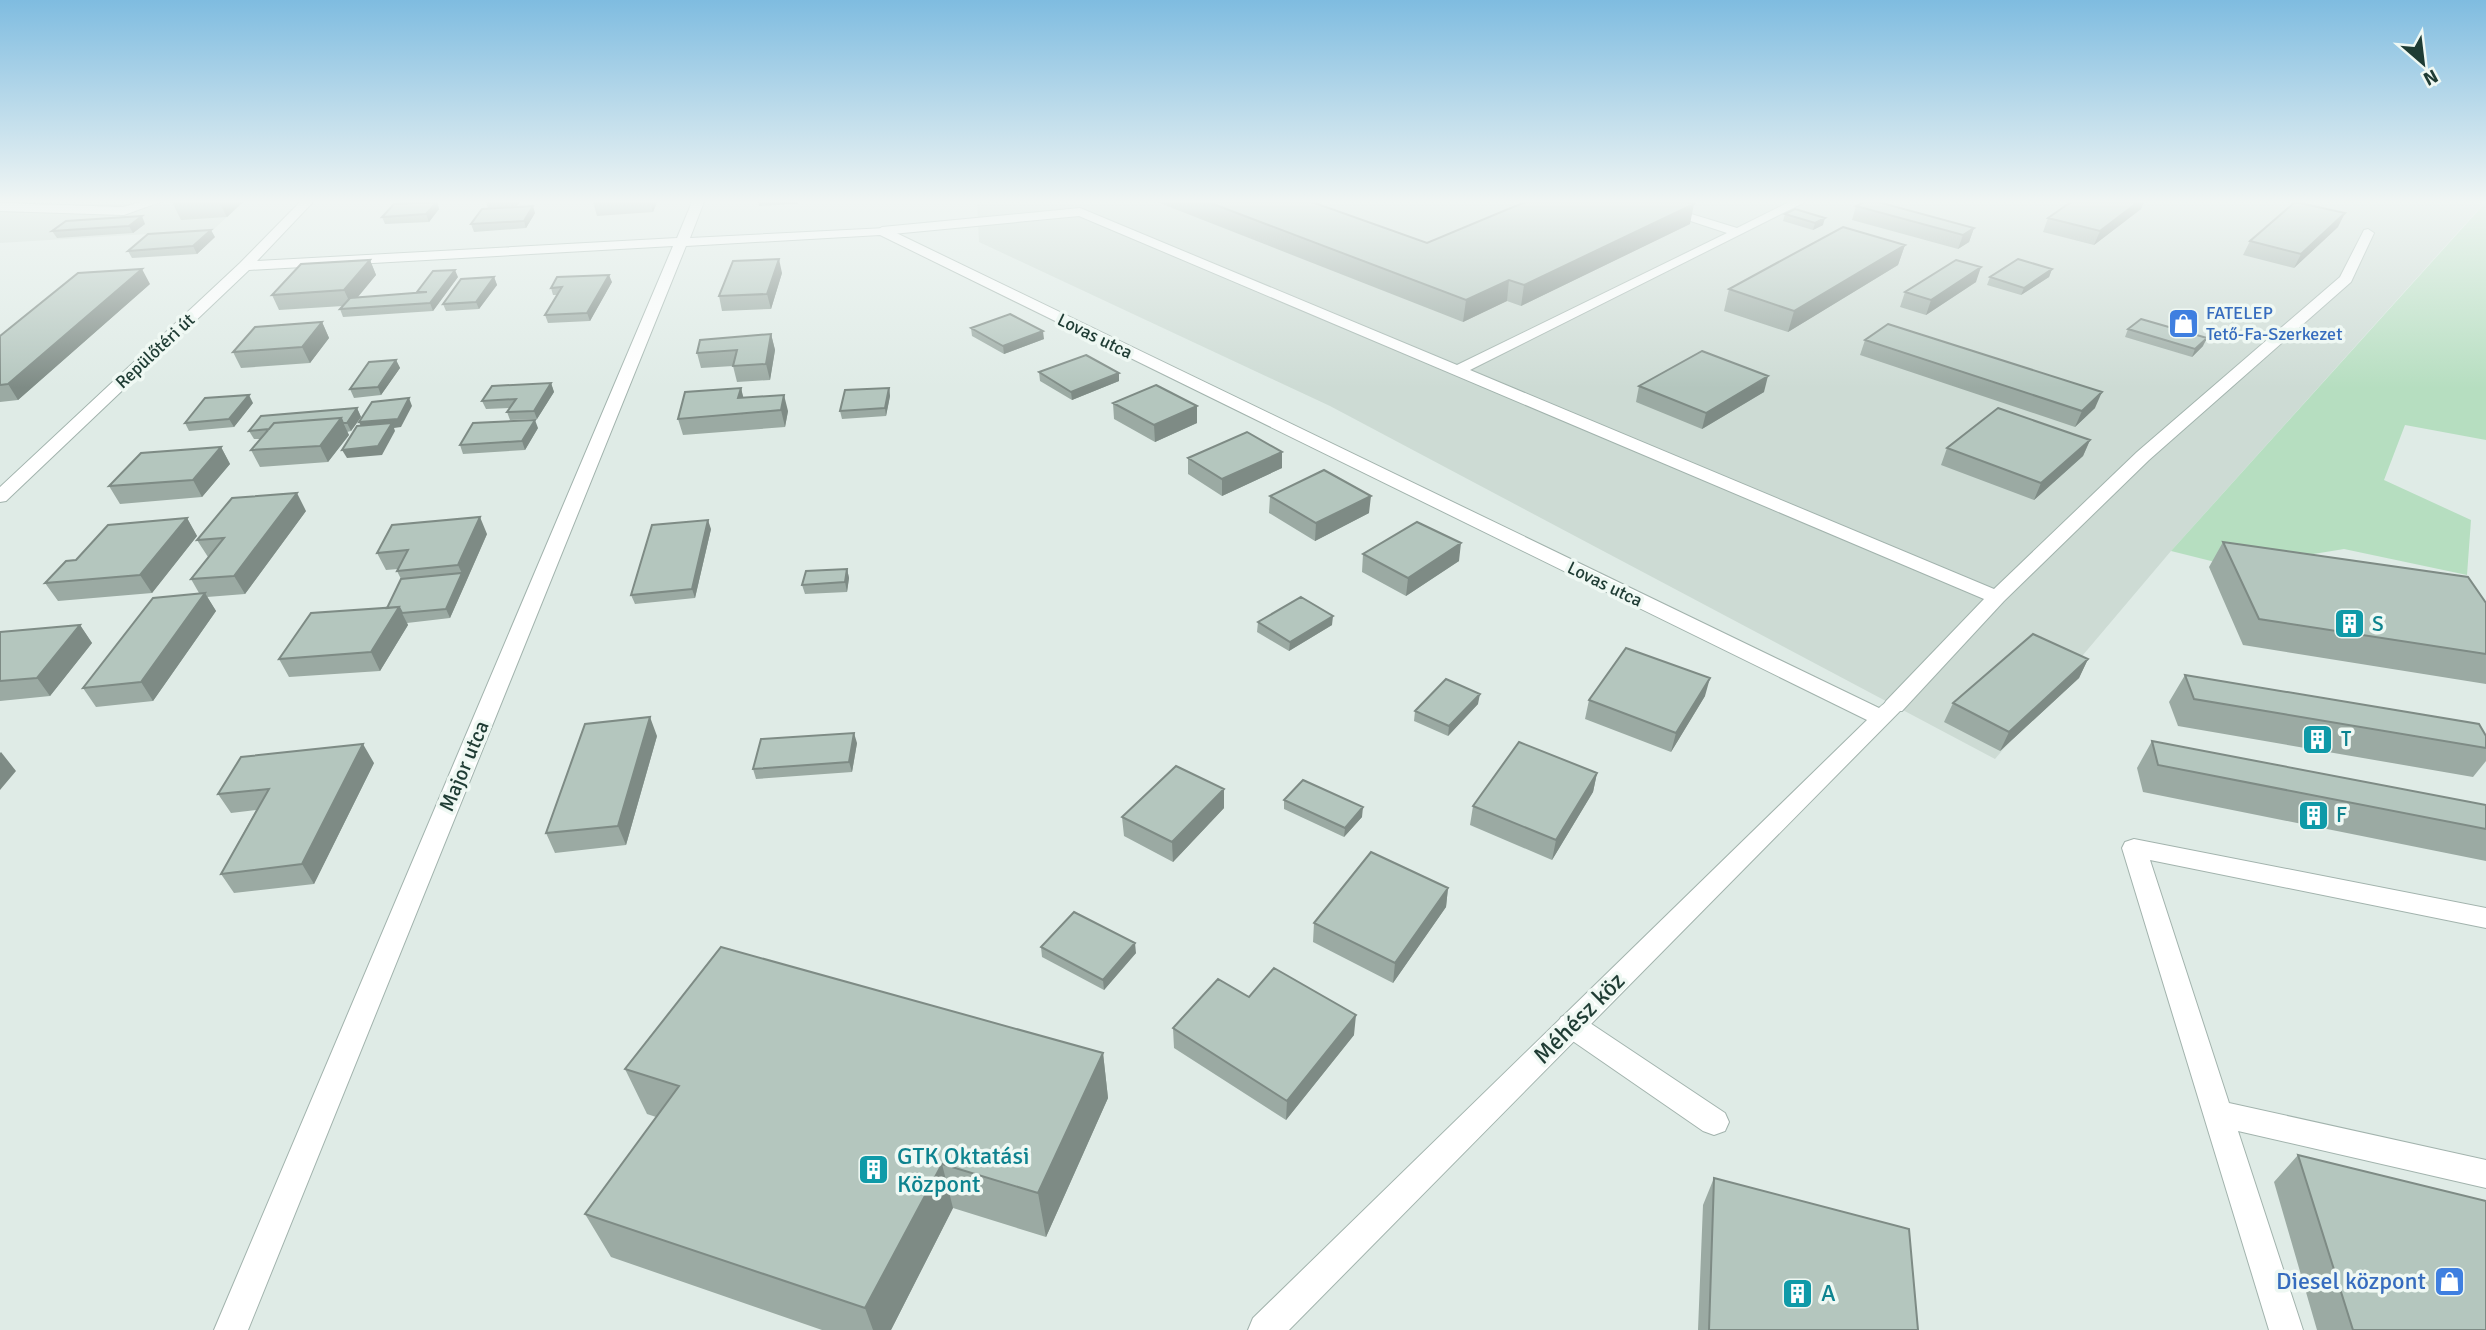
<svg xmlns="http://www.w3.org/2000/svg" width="2486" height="1330" font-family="Signika,sans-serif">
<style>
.built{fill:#cddbd4}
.green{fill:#b6dec0}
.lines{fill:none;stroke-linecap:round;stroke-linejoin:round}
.lane-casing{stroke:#a2b3ad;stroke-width:2}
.street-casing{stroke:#a2b3ad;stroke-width:2}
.lane{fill:#fff;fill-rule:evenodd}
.street{fill:#fff;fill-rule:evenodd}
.wall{fill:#9baaa3}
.shaded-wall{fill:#7e8b85}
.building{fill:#b4c6be;stroke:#7e8b85;stroke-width:2}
.labels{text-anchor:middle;stroke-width:7;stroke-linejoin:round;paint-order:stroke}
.far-shop-label{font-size:18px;fill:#366cbe;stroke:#eff8f3;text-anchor:start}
.far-street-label{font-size:18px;fill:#1f3c34;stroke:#eff8f3}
.culture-label{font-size:21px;fill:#0d838f;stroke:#eff8f3;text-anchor:start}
.street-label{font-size:21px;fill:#1f3c34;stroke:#eff8f3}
.near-street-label{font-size:24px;fill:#1f3c34;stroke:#eff8f3}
.near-culture-label{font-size:24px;fill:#0d838f;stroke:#eff8f3;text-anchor:start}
.near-shop-label{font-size:24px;fill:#366cbe;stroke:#eff8f3;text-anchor:end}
</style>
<rect width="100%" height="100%" fill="#dfebe6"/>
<path class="built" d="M 0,202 L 243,202 L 213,230 L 0,243 Z
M 977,202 L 2485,202 L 2171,551 L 1995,759 L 1330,406 L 979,242 Z"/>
<path class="green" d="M 2486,202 L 2486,440 L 2405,425 L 2384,480 L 2471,520 L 2467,575 L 2344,549 L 2235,567 L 2171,551 Z"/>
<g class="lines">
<defs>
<path id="lane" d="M 141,202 L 160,202 L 124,215 L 0,211 L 0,203 L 123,207 Z
M 1633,202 L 1652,202 L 1737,228 L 1789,202 L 1805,202 L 1470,370 L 1994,589 L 2137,452 L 2340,277 L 2364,230 L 2368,229 L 2374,233 L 2351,282 L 2149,460 L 2004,601 L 1902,711 L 1886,711 L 1883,706 L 1886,701 L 1984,599 L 1079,216 L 882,235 L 876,231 L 882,227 L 1080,208 L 1457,365 L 1727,233 Z
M 2134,839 L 2486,908 L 2486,928 L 2150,860 L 2229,1103 L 2486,1160 L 2486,1188 L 2238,1131 L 2303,1330 L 2269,1330 L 2122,848 L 2125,842 Z
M 1571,1013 L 1581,1017 L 1725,1113 L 1729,1122 L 1725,1131 L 1714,1135 L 1703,1131 L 1561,1033 L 1557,1025 L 1561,1017 Z"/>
<path id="street" d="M 300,202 L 313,202 L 257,261 L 677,238 L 692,202 L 704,202 L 690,238 L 886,228 L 1879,708 C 1887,701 1891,698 1902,701 L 1905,706 L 1289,1330 L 1248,1330 L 1253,1318 L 1867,720 L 880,235 L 686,246 L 248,1330 L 214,1330 L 673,246 L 249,270 L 6,501 L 0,502 L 0,487 L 240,263 Z"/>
</defs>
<use href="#lane" class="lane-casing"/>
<use href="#street" class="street-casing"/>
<use href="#lane" class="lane"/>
<use href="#street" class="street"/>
</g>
<path class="wall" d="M 172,202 L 243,202 L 227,217 L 181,220 Z
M 437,202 L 439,209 L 429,222 L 385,224 L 382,217 Z
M 486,202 L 520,202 L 517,206 L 488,208 Z
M 593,202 L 657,202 L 653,212 L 597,216 Z
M 758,202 L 798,202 L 798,204 L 759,206 Z
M 1157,202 L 1312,202 L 1427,243 L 1690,224 L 1521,306 L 1507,301 L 1463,322 Z
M 1856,206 L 1974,228 L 1969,242 L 1958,249 L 1852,220 Z
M 2141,209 L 2094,245 L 2043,232 L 2048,218 Z
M 535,213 L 526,228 L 474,232 L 471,224 Z
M 1785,214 L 1823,225 L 1813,230 L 1783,221 Z
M 145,224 L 133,233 L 57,238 L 52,231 Z
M 2338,227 L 2294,268 L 2243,255 L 2250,241 Z
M 215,237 L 197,254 L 132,258 L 128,251 Z
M 1905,245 L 1898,265 L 1788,332 L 1724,311 L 1729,289 Z
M 370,260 L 376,275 L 358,297 L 417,293 L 417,292 L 458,277 L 433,311 L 343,317 L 340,309 L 343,306 L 279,310 L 272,295 Z
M 2052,269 L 2049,277 L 2021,295 L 1987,285 L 1990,277 Z
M 782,273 L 771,309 L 722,311 L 719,296 Z
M 494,277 L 497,285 L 479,309 L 446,311 L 443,304 Z
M 612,282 L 590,321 L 548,323 L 545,315 L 558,295 L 553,295 L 551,288 Z
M 1976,282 L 1926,315 L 1900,307 L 1905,292 Z
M 150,284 L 18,400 L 0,402 L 0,336 Z
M 322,322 L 329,338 L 310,363 L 241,368 L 233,352 Z
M 971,328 L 1044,339 L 1004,354 L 972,336 Z
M 2128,329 L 2203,346 L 2192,357 L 2125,337 Z
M 771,334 L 775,350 L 770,380 L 737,382 L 733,366 L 701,368 L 697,353 Z
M 1865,340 L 2095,408 L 2075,427 L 1860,355 Z
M 396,360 L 400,368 L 381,395 L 354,398 L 350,389 Z
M 1039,372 L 1119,381 L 1072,400 L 1040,381 Z
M 551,383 L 554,392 L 537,419 L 510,420 L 507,412 L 510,408 L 486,409 L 482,401 Z
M 1639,386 L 1764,392 L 1702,429 L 1636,402 Z
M 741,388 L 743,398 L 788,411 L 785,427 L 683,435 L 678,419 Z
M 889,388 L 890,396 L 886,416 L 842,419 L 840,411 Z
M 253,403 L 234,427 L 189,431 L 185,423 Z
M 1113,403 L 1197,423 L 1155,442 L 1114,419 Z
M 357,408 L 361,417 L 351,431 L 347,432 L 349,435 L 328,462 L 260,467 L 251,450 L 261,439 L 254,439 L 249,431 Z
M 538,428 L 525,450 L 463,454 L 460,445 Z
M 2090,440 L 2083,456 L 2034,500 L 1941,465 L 1947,448 Z
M 221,447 L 230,464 L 202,497 L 120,504 L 109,486 Z
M 1188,458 L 1282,468 L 1222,496 L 1188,474 Z
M 1270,496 L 1369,513 L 1315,541 L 1269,513 Z
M 306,511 L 245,594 L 207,597 L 216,611 L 153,701 L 96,707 L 83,688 L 199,593 L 191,579 L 208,557 L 197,540 Z
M 187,518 L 197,536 L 152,593 L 58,601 L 45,583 L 76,560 Z
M 711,529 L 695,598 L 635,604 L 631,595 Z
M 487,534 L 450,618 L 407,623 L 408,625 L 380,671 L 289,677 L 279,659 L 387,608 L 401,579 L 397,571 L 398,569 L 386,570 L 377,553 Z
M 2223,542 L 2486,603 L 2486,684 L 2243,645 L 2209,567 Z
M 1363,554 L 1459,561 L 1406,596 L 1362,572 Z
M 847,569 L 849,578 L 847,592 L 805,594 L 802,585 Z
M 1258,622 L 1332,625 L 1289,651 L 1257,632 Z
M 80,625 L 92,643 L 50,696 L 0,701 L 0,632 Z
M 2088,659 L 2079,678 L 2000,751 L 1944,722 L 1953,703 Z
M 2185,675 L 2486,736 L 2486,761 L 2473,777 L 2178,726 L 2169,702 Z
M 1705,696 L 1671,752 L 1585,719 L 1589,700 Z
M 1478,704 L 1448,736 L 1414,721 L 1415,711 Z
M 657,736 L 626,845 L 555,853 L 546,833 Z
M 2152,741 L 2486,805 L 2486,861 L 2143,792 L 2137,768 Z
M 857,743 L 852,772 L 756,779 L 753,769 Z
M 374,763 L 314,884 L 234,893 L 221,874 L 256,810 L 231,813 L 218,794 Z
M 1597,773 L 1593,792 L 1552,860 L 1470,825 L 1473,806 Z
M 1224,789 L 1224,808 L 1173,862 L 1124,836 L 1122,817 Z
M 1284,800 L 1362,817 L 1344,837 L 1284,809 Z
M 1448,888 L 1446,907 L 1393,983 L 1313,942 L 1314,923 Z
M 1041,947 L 1136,953 L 1104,990 L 1042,957 Z
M 1249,997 L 1354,1035 L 1286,1120 L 1174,1048 L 1173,1028 Z
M 1103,1053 L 1108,1098 L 1046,1237 L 953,1208 L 891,1330 L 822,1330 L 611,1257 L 585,1214 L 656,1117 L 647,1114 L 625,1069 Z
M 2298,1155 L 2486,1330 L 2317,1330 L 2274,1182 Z
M 1714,1178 L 1918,1330 L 1698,1330 L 1703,1205 Z"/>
<path class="shaded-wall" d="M 219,202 L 243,202 L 227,217 Z
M 437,202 L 439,209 L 429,222 L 426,214 Z
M 650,202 L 657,202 L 653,212 Z
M 2138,202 L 2144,202 L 2141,209 L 2094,245 L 2100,231 Z
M 1694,204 L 1690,224 L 1521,306 L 1524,285 Z
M 533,206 L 535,213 L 526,228 L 524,221 Z
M 2345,213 L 2338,227 L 2294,268 L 2301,254 Z
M 142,216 L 145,224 L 133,233 L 129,226 Z
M 1825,218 L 1823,225 L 1813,230 L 1815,223 Z
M 1974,228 L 1969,242 L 1958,249 L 1963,235 Z
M 211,230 L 215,237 L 197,254 L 193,246 Z
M 1905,245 L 1898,265 L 1788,332 L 1794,311 Z
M 779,259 L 782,273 L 771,309 L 767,294 Z
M 370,260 L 376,275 L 351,305 L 344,290 Z
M 1981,267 L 1976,282 L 1926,315 L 1931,300 Z
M 142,269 L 150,284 L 18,400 L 8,384 Z
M 2052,269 L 2049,277 L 2021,295 L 2024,288 Z
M 455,270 L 458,277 L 433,311 L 430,303 Z
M 609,275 L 612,282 L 590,321 L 587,313 Z
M 494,277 L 497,285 L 479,309 L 476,302 Z
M 1509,280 L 1507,301 L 1463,322 L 1466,300 Z
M 322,322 L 329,338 L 310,363 L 302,347 Z
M 1043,331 L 1044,339 L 1004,354 L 1003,346 Z
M 771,334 L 775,350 L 770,380 L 766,364 Z
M 2207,338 L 2203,346 L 2192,357 L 2195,349 Z
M 396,360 L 400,368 L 381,395 L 378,387 Z
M 1119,373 L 1119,381 L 1072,400 L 1071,392 Z
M 1768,376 L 1764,392 L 1702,429 L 1706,413 Z
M 551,383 L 554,392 L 537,419 L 534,411 Z
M 741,388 L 745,404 L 742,415 L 738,398 Z
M 889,388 L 890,396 L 886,416 L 885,408 Z
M 2102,392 L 2095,408 L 2075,427 L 2082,411 Z
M 249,395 L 253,403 L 234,427 L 229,419 Z
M 784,395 L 788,411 L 785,427 L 781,410 Z
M 409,398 L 412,406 L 401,427 L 394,428 L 395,431 L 382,455 L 347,458 L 342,450 L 363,431 L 359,422 Z
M 1197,406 L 1197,423 L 1155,442 L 1154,425 Z
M 357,408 L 361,417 L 351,431 L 347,423 Z
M 341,418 L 349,435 L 328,462 L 320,446 Z
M 535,420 L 538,428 L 525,450 L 522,441 Z
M 2090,440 L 2083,456 L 2034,500 L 2041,483 Z
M 221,447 L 230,464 L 202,497 L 193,480 Z
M 1282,452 L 1282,468 L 1222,496 L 1222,479 Z
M 297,493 L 306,511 L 245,594 L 234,576 Z
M 1371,496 L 1369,513 L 1315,541 L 1316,523 Z
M 480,517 L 487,534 L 466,582 L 458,565 Z
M 187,518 L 197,536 L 152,593 L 140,575 Z
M 708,520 L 711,529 L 695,598 L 692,589 Z
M 1461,543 L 1459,561 L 1406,596 L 1408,578 Z
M 847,569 L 849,578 L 847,592 L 845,582 Z
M 462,573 L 466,582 L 450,618 L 446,609 Z
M 205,593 L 216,611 L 153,701 L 141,682 Z
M 399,607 L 408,625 L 380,671 L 371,652 Z
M 1333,616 L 1332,625 L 1289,651 L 1290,642 Z
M 80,625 L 92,643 L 50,696 L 37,678 Z
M 2088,659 L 2079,678 L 2000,751 L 2009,732 Z
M 1710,678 L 1705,696 L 1671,752 L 1676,733 Z
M 1480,694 L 1478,704 L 1448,736 L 1449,726 Z
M 650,717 L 657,736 L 626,845 L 618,826 Z
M 854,733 L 857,743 L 852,772 L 849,762 Z
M 363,744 L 374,763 L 314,884 L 302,864 Z
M 1,752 L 16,771 L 0,790 L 0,753 Z
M 1597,773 L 1593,792 L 1552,860 L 1556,840 Z
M 1224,789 L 1224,808 L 1173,862 L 1172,842 Z
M 1363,807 L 1362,817 L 1344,837 L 1345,828 Z
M 1448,888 L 1446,907 L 1393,983 L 1395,963 Z
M 1135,943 L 1136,953 L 1104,990 L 1103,980 Z
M 1356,1015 L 1354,1035 L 1286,1120 L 1287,1101 Z
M 1103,1053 L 1108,1098 L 1046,1237 L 1038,1193 Z
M 942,1164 L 953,1208 L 891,1330 L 873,1330 L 865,1308 Z"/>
<path class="building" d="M 437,202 L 426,214 L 382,217 L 394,204 Z
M 1208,202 L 1312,202 L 1427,243 L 1525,202 L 1687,202 L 1694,204 L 1524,285 L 1509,280 L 1466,300 Z
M 1864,202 L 1878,202 L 1974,228 L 1963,235 L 1856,206 Z
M 2071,202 L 2138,202 L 2100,231 L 2048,218 Z
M 2295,202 L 2345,213 L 2301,254 L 2250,241 Z
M 533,206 L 524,221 L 471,224 L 482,209 Z
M 1795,209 L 1825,218 L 1815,223 L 1785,214 Z
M 142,216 L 129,226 L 52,231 L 66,221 Z
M 1843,227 L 1905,245 L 1794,311 L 1729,289 Z
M 211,230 L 193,246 L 128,251 L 148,234 Z
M 779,259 L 767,294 L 719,296 L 733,261 Z
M 2018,259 L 2052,269 L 2024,288 L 1990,277 Z
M 370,260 L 344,290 L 272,295 L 301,264 Z
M 1956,260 L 1981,267 L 1931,300 L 1905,292 Z
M 142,269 L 8,384 L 0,385 L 0,336 L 78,273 Z
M 455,270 L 430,303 L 340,309 L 350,298 L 427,292 L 417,292 L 433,271 Z
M 609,275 L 587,313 L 545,315 L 562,287 L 551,288 L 557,277 Z
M 494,277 L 476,302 L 443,304 L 461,279 Z
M 1010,314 L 1043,331 L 1003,346 L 971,328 Z
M 2141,319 L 2207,338 L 2195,349 L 2128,329 Z
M 322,322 L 302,347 L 233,352 L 255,327 Z
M 1888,324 L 2102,392 L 2082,411 L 1865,340 Z
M 771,334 L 766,364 L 733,366 L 737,350 L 697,353 L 700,340 Z
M 1702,351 L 1768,376 L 1706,413 L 1639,386 Z
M 1086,355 L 1119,373 L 1071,392 L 1039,372 Z
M 396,360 L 378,387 L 350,389 L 369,362 Z
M 551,383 L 534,411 L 507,412 L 516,399 L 482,401 L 492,386 Z
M 1156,385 L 1197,406 L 1154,425 L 1113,403 Z
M 741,388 L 738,398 L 784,395 L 781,410 L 678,419 L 685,392 Z
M 889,388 L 885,408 L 840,411 L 845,390 Z
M 249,395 L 229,419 L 185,423 L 205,398 Z
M 409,398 L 398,419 L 359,422 L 372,402 Z
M 357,408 L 347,423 L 343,423 L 341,418 L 274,423 L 269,429 L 249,431 L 261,416 Z
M 1998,408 L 2090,440 L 2041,483 L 1947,448 Z
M 341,418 L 320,446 L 251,450 L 274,423 Z
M 535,420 L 522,441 L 460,445 L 473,423 Z
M 392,423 L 378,446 L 342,450 L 357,426 Z
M 1247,432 L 1282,452 L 1222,479 L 1188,458 Z
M 221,447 L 193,480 L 109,486 L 141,453 Z
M 1324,470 L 1371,496 L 1316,523 L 1270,496 Z
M 297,493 L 234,576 L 191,579 L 224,538 L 197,540 L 232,498 Z
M 480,517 L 458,565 L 397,571 L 408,550 L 377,553 L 392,525 Z
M 187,518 L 140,575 L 45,583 L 66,561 L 76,560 L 108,525 Z
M 708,520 L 692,589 L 631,595 L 652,525 Z
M 1417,522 L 1461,543 L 1408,578 L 1363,554 Z
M 2223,542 L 2468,577 L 2486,603 L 2486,654 L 2259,619 Z
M 847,569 L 845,582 L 802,585 L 806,571 Z
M 462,573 L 446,609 L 402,613 L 399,607 L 387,608 L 401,579 Z
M 205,593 L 141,682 L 83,688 L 153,598 Z
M 1301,597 L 1333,616 L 1290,642 L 1258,622 Z
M 399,607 L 371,652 L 279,659 L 311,613 Z
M 80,625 L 37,678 L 0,681 L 0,632 Z
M 2033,634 L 2088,659 L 2009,732 L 1953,703 Z
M 1626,648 L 1710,678 L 1676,733 L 1589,700 Z
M 2185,675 L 2479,724 L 2486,736 L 2486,748 L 2194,699 Z
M 1446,679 L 1480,694 L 1449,726 L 1415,711 Z
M 650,717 L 618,826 L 546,833 L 585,724 Z
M 854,733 L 849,762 L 753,769 L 761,739 Z
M 2152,741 L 2486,805 L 2486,829 L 2158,765 Z
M 1519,742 L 1597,773 L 1556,840 L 1473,806 Z
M 363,744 L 302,864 L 221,874 L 269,789 L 218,794 L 241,757 Z
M 1176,766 L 1224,789 L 1172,842 L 1122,817 Z
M 1303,780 L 1363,807 L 1345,828 L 1284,800 Z
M 1371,852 L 1448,888 L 1395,963 L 1314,923 Z
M 1074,912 L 1135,943 L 1103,980 L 1041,947 Z
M 721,947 L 1103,1053 L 1038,1193 L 942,1164 L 865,1308 L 585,1214 L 679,1086 L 625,1069 Z
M 1274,968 L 1356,1015 L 1287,1101 L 1173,1028 L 1218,979 L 1249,997 Z
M 2298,1155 L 2486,1201 L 2486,1330 L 2353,1330 Z
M 1714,1178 L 1909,1229 L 1918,1330 L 1709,1330 Z"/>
<linearGradient id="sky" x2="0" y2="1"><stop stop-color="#7fbce0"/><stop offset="0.52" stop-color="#f1f6f4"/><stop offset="1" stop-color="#f1f6f4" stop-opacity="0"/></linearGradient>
<rect width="2486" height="388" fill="url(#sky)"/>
<defs>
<symbol id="shop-square" viewBox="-11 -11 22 22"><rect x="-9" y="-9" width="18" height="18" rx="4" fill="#3f7fe0" stroke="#eff8f3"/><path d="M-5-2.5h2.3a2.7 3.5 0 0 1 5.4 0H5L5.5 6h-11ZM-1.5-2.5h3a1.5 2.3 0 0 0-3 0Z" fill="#fff"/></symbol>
<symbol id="building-square" viewBox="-11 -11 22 22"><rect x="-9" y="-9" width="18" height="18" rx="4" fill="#0f9aa8" stroke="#eff8f3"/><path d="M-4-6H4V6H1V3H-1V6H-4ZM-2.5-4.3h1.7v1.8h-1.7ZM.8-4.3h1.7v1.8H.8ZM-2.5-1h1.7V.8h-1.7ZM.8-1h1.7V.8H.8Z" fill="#fff"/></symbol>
</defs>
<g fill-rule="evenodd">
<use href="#shop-square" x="2166" y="306" width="35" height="35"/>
<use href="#building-square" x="2332" y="606" width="35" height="35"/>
<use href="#building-square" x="2300" y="722" width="35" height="35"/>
<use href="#building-square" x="2296" y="798" width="35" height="35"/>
<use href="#building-square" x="856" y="1152" width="35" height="35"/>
<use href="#shop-square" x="2432" y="1264" width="35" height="35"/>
<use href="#building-square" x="1780" y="1276" width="35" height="35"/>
</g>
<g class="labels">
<g class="far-shop-label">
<text x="2206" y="319">FATELEP<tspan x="2206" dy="21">Tető-Fa-Szerkezet</tspan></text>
</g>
<g class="far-street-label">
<text transform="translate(1095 336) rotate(26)" y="6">Lovas utca</text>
<text transform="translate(155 351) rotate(-43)" y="6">Repülőtéri út</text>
<text transform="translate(1605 584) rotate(26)" y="6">Lovas utca</text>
</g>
<g class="culture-label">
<text x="2372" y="631">S</text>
<text x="2341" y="746">T</text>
<text x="2336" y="822">F</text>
</g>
<g class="street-label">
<text transform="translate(464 766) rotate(-67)" y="7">Major utca</text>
</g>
<g class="near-street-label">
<text transform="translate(1579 1018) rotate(-45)" y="8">Méhész köz</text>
</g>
<g class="near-culture-label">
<text x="897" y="1164">GTK Oktatási<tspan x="897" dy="28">Központ</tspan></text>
<text x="1821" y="1301">A</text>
</g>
<g class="near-shop-label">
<text x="2426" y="1289">Diesel központ</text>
</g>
</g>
<g transform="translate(2423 63) rotate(152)" stroke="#eff8f3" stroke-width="5" paint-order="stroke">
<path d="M0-5L12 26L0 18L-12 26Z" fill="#1f3c34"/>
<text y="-10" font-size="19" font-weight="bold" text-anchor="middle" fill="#1f3c34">N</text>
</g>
</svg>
